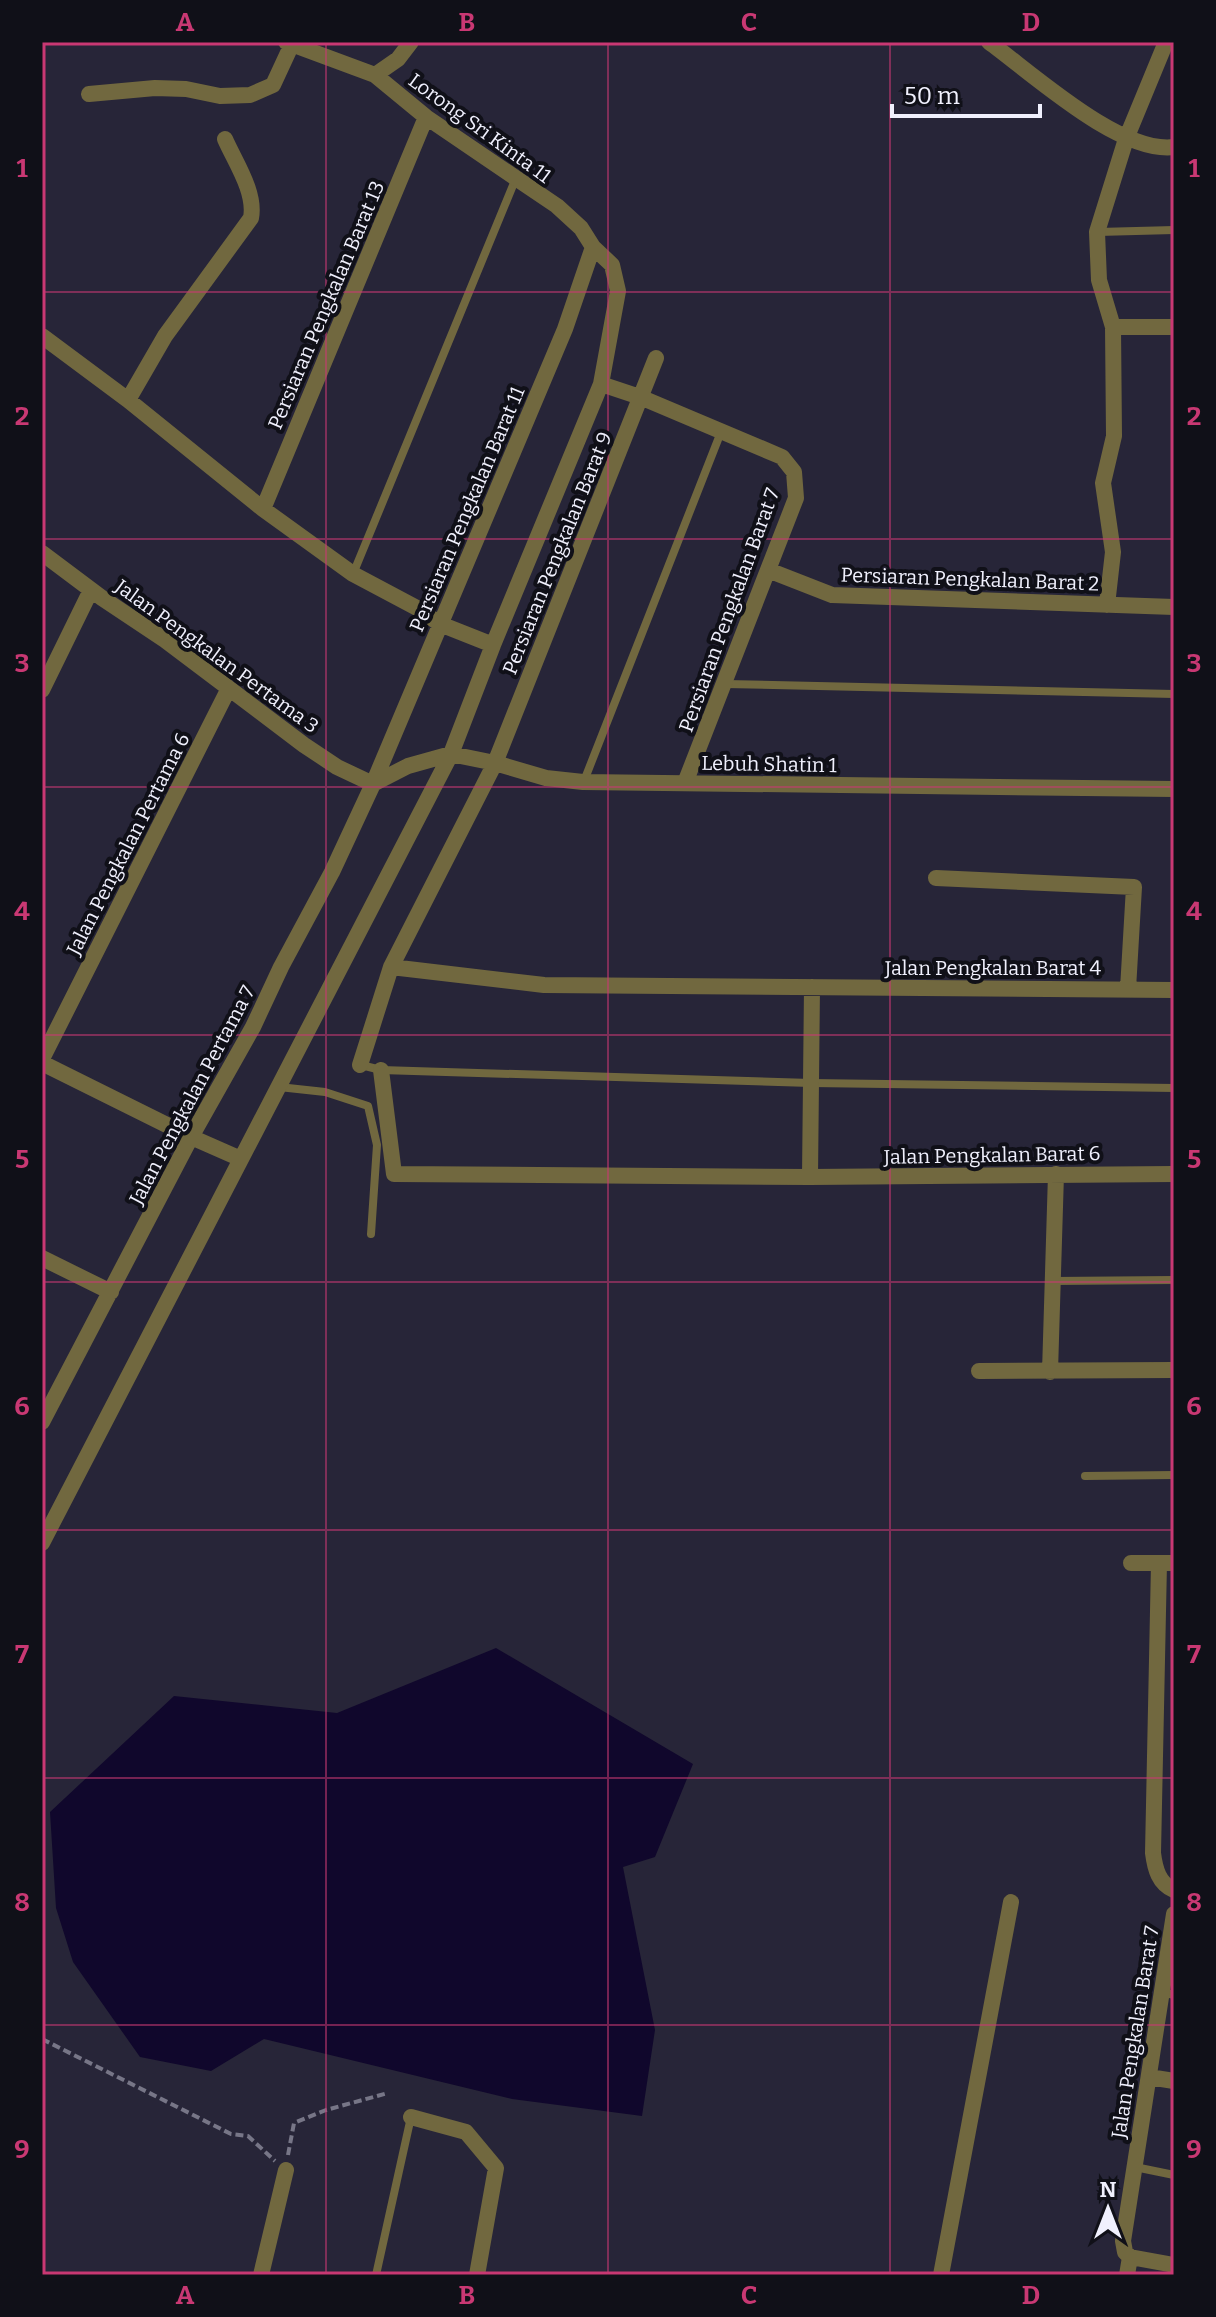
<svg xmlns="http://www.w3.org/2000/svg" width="1216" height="2317" font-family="Bitter,serif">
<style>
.water{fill:#10072c}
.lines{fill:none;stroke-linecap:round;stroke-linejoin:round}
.path{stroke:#777687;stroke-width:4;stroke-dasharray:8 4;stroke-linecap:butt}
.lane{stroke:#71683f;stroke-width:8}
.street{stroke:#71683f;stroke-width:16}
.grid{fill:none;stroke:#c93873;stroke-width:2;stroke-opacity:0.55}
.labels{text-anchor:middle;stroke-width:8;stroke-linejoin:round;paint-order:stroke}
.street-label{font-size:20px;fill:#f0f0fd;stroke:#101018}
.neatline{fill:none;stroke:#c93873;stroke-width:3}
.grid-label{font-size:26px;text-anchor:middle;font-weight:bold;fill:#c93873}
</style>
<rect width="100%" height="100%" fill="#272538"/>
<path class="water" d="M 496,1648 L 693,1764 L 655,1857 L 623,1867 L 655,2030 L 642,2116 L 512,2099 L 264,2039 L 211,2071 L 140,2057 L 73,1962 L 56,1908 L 50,1812 L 174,1696 L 337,1713 Z"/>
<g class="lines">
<path class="path" d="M 42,2039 L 231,2134 L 248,2136 L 275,2161
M 288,2155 L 294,2123 L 326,2110 L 388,2093"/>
<path class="lane" d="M 1098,232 L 1174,230
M 353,574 L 516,178
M 725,684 L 1174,694
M 584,781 L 721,432
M 361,1065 L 381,1070 L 811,1083 L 1174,1088
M 279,1087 L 325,1092 L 368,1106 L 377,1145 L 371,1234
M 1053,1281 L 1174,1280
M 1085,1476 L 1174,1475
M 1162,1992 L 1174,1995
M 1135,2167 L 1174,2175
M 376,2275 L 411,2117"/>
<path class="street" d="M 989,42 C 1033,74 1120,154 1174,147
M 1166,42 L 1126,139 L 1097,232 L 1099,280 L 1113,327 L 1174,327
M 375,75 L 398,59 L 411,42
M 89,94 L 155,88 L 186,89 L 220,96 L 250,95 L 273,85 L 292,44
M 42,336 L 128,400 L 263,509 L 353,574 L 417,608 L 440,624 L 493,645
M 601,384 L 640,397 L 782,457 L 794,472 L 796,498 L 685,783
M 128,400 L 165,336 L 251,218 C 256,192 235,162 225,139
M 263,509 L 426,117
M 42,553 L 102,598 L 165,640 L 304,745 L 337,767 L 373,784
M 768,570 L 832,595 L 1174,607
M 1107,605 L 1113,552 L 1103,483 L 1114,436 L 1113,327
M 42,690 L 91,590
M 373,784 L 408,766 L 451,754 L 495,763 L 546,778 L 583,782 L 1174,789
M 936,878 L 1134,887 L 1128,989
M 391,967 L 544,985 L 1174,990
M 42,1059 L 228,690
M 42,1063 L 191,1137 L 241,1159
M 360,1065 L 391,967 L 495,763 L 656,358
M 381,1070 L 394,1174 L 810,1177 L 1174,1174
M 810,1177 L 812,987
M 42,1258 L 111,1292
M 979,1371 L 1174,1370
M 1050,1372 L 1056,1174
M 42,1422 L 191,1137 L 253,1027 L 281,967 L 332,872 L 373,784 L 565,329 L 593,247
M 42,1543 L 451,754 L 493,645 L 601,384 L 618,291 L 612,265 L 593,247 L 581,228 L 557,206 L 426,117 L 375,75 L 286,42
M 1131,1563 L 1174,1563
M 1159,1563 L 1153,1853 C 1155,1869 1159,1884 1174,1890
M 1174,1914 L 1123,2241 L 1125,2252 L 1130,2257 L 1174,2265
M 1149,2077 L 1174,2081
M 411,2117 L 466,2132 L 496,2168 L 477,2275
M 261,2275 L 286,2170
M 941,2275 L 1011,1902
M 1127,2275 L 1130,2257"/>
</g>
<path class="grid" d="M 326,42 L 326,2275M 608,42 L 608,2275M 890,42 L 890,2275M 42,292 L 1174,292M 42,539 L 1174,539M 42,787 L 1174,787M 42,1035 L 1174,1035M 42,1282 L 1174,1282M 42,1530 L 1174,1530M 42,1778 L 1174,1778M 42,2025 L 1174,2025"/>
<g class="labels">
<g class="street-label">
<text transform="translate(480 128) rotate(36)" y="7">Lorong Sri Kinta 11</text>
<text transform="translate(326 305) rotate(-67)" y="7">Persiaran Pengkalan Barat 13</text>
<text transform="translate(467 509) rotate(-67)" y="7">Persiaran Pengkalan Barat 11</text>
<text transform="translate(557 553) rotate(-68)" y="7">Persiaran Pengkalan Barat 9</text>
<text transform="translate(970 579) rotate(2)" y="7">Persiaran Pengkalan Barat 2</text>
<text transform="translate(729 610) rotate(-70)" y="7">Persiaran Pengkalan Barat 7</text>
<text transform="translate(217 656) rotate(36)" y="7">Jalan Pengkalan Pertama 3</text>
<text transform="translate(769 764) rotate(1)" y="7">Lebuh Shatin 1</text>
<text transform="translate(128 844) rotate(-63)" y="7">Jalan Pengkalan Pertama 6</text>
<text x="993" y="975">Jalan Pengkalan Barat 4</text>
<text transform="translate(192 1095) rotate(-62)" y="7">Jalan Pengkalan Pertama 7</text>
<text transform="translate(992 1155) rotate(-1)" y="7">Jalan Pengkalan Barat 6</text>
<text transform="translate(1135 2032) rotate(-81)" y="7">Jalan Pengkalan Barat 7</text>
</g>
</g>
<rect width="1216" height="2317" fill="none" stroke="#101018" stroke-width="88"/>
<g transform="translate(1108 2209)" stroke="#101018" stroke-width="6" paint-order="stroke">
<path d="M0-6L14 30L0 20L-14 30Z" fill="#f0f0fd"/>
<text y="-12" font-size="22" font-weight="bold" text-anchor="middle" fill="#f0f0fd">N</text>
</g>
<path d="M892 104v12h148v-12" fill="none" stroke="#f0f0fd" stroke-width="4"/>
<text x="904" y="104" font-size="24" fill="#f0f0fd" stroke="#101018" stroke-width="6" paint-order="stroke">50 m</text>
<rect x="44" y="44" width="1128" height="2229" class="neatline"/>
<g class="grid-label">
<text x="185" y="31">A</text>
<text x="467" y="31">B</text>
<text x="749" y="31">C</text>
<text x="1031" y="31">D</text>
<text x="22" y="177">1</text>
<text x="1194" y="177">1</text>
<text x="22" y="425">2</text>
<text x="1194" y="425">2</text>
<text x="22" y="672">3</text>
<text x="1194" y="672">3</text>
<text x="22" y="920">4</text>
<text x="1194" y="920">4</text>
<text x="22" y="1168">5</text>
<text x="1194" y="1168">5</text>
<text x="22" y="1415">6</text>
<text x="1194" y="1415">6</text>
<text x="22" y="1663">7</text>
<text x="1194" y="1663">7</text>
<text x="22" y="1911">8</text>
<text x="1194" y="1911">8</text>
<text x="22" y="2158">9</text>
<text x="1194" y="2158">9</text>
<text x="185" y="2304">A</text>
<text x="467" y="2304">B</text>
<text x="749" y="2304">C</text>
<text x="1031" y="2304">D</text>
</g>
</svg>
